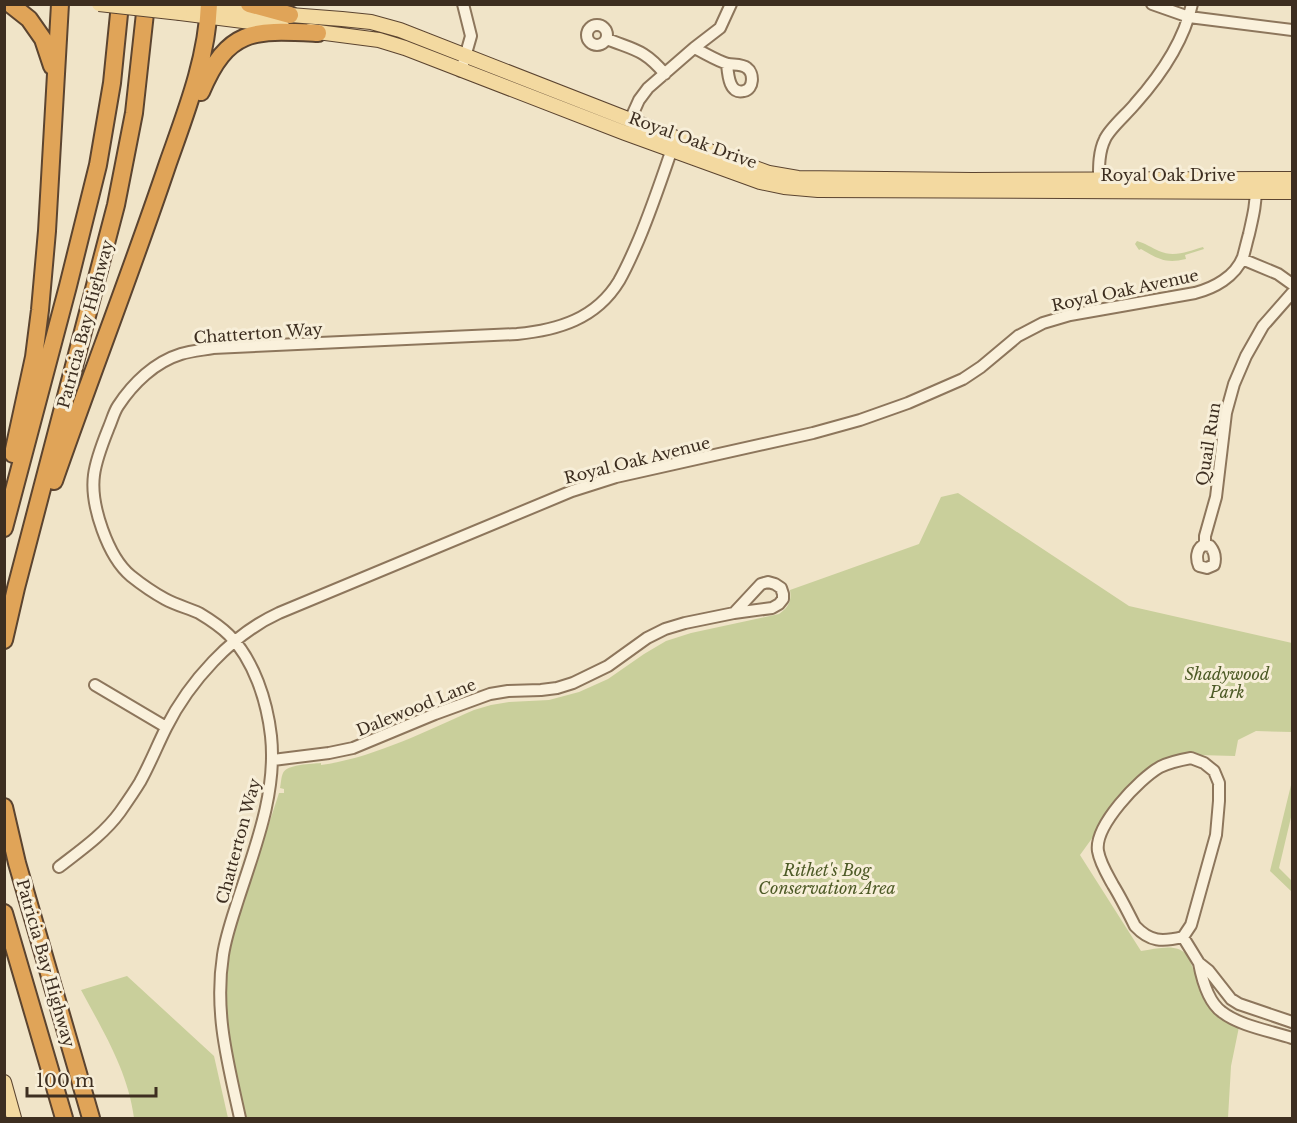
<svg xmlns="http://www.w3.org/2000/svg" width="1297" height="1123" font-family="'Libre Baskerville',serif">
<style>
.green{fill:#c9cf9b}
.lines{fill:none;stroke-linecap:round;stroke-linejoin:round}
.minor-casing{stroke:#8d765c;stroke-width:14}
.major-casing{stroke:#5b4430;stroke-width:16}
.highway-casing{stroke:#5b4430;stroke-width:20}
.minor{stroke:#faf1dc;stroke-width:10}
.major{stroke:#f3d9a0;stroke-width:14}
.highway{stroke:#e0a458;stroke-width:16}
.major-bridge-casing{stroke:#5b4430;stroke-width:16;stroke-linecap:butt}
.major-bridge{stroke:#f3d9a0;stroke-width:14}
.labels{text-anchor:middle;stroke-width:6;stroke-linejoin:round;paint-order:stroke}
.street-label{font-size:16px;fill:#3d2e20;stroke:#f7eed8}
.park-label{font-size:16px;font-style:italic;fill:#4d5a26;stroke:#f7eed8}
</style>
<rect width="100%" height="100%" fill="#f0e4c8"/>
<path class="green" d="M 1137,241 C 1145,243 1152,248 1159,251 C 1174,258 1189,251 1203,247 L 1204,249 L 1185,255 L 1186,259 C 1166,264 1158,259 1141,249 L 1139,250 L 1135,244 Z
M 958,493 L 1129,606 L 1292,643 L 1292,732 L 1256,731 L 1238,740 L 1235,756 C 1194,755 1166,749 1134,780 L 1080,855 L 1141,951 C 1157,949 1177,942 1188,956 C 1199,983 1209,1016 1239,1027 L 1231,1066 L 1228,1118 L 246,1118 C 239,1087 229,1055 226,1023 C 223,996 227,968 231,940 L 279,793 L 284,793 L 284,789 L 280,788 C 281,784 281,777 283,773 C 287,764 312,764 321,763 L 321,765 C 373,758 426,731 474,710 L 491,705 L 509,702 L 549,700 L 579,692 L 608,679 L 644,654 L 666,641 L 691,633 L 779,614 C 788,608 792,601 790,590 L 919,544 L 941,497 Z
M 1292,781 L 1292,813 L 1279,868 L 1292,881 L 1292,892 L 1270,871 Z
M 127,976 L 214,1056 L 228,1118 L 134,1118 C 128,1071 103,1031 81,990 Z"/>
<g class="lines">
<defs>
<path id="minor" d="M 1152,4 L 1189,17 L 1292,30
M587 35a10 10 0 1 1 20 0a10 10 0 1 1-20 0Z
M 607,39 C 634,50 644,49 665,74
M 694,48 C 705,53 717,61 728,64 C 734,65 742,64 747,68 C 754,73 754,89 744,91 C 729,95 728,74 727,64
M 461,71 L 471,36 L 463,4
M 630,120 L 639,100 L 648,88 L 694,48 L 720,28 L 731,4
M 1099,185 C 1099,170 1098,153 1105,139 C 1110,128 1127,114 1135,104 C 1160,76 1184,41 1192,4
M 1242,259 L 1278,274 L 1292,284
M 1203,545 L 1210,546 C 1215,552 1216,558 1214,565 L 1207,568 L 1199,566 C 1196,559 1196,550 1203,545 Z
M 1205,545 L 1205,536 L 1216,497 L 1226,413 L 1234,384 L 1246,356 L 1263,326 L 1292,293
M 95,685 L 166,727
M 1191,758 L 1204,763 L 1214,771 L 1219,783 L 1219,801 L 1216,835 L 1191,925 L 1183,937 C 1162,942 1150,942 1135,926 C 1128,912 1121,898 1113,885 C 1107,874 1100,863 1098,851 C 1094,826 1139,779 1160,767 C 1170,762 1180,760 1191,758 Z
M 273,760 L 329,753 L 353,748 L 435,714 L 490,694 L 508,691 L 541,690 L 557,688 L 573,683 L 608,666 L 647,638 L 665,629 L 685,623 L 734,613 L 772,608 L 779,604 L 783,599 L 783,594 L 781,588 L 775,584 L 768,582 L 761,584 L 734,613
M 59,867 C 81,850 104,834 120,812 C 127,802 134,792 140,782 C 150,764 157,746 166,728 C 189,682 231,635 279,613 L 572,491 L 616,477 L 813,433 L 860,420 L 908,403 L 963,379 L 981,367 L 1018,336 L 1043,323 L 1070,315 L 1195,293 C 1214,288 1235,277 1243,257 C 1245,250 1247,241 1249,234 C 1253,216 1256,205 1256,187
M 1183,937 L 1199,963 L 1209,971 L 1231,999 L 1239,1004 L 1292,1022
M 1199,963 C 1202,979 1208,1002 1222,1012 C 1240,1026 1271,1031 1292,1038
M 240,1118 C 228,1063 214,1013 223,955 C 226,935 233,916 239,897 C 256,845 277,791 271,736 C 267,701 254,660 229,635 C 221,627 209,619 199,613 C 188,608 176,605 165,599 C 154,593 141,584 131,576 C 108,557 90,505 94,475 C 96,459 103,442 109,427 C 112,420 114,412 118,406 C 133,383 155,362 181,354 C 191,351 202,350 213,348 L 517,334 C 558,330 596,319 619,281 C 627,267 633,253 639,239 C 652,208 663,175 674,143"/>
<path id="major" d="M 185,4 L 290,15 L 342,19 L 371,22 L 400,30 L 725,157 L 769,173 L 798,178 L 972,180 L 1292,179
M 180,13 L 282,26
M 310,31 L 379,40 L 405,48 L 625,133 L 760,182 L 784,187 L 818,190 L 1292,192
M 4,1082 L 14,1118"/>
<path id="highway" d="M 10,4 L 29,19 L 43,39 L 52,66
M 249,4 L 290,15
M 201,92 C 228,27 255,30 318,33
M 13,454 L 34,357 L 40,310 L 47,231 L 60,4
M 54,481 C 91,375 132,270 168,163 C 186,112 207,59 209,4
M 4,528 L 68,286 L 98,165 L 112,83 L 120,4
M 4,640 L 16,588 L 116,205 L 134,113 L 146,4
M 4,807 L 17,863 L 91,1118
M 4,913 L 64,1118"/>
</defs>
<use href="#minor" class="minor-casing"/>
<use href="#major" class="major-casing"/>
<use href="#highway" class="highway-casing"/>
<use href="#minor" class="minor"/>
<use href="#major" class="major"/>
<use href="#highway" class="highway"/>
<defs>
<path id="major-bridge" d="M 99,4 L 180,13"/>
</defs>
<use href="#major-bridge" class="major-bridge-casing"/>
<use href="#major-bridge" class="major-bridge"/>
</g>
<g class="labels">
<g class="street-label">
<text transform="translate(693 140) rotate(20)" y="6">Royal Oak Drive</text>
<text x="1168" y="181">Royal Oak Drive</text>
<text transform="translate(1125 290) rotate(-12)" y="6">Royal Oak Avenue</text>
<text transform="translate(85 324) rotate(-75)" y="6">Patricia Bay Highway</text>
<text transform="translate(258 333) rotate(-4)" y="6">Chatterton Way</text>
<text transform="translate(1208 444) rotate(-81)" y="6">Quail Run</text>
<text transform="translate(637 460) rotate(-14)" y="6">Royal Oak Avenue</text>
<text transform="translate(416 707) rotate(-22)" y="6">Dalewood Lane</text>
<text transform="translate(238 841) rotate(-75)" y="6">Chatterton Way</text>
<text transform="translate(46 963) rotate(74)" y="6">Patricia Bay Highway</text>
</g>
<g class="park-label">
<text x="1227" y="680">Shadywood<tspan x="1227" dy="18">Park</tspan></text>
<text x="827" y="876">Rithet's Bog<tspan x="827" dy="18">Conservation Area</tspan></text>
</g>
</g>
<rect width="1297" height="1123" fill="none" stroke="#3d2e20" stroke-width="12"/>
<path d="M27 1087v9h129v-9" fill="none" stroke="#3d2e20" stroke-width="3"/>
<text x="36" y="1087" font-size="18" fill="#3d2e20" stroke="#f7eed8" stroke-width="4.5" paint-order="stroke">100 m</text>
</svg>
